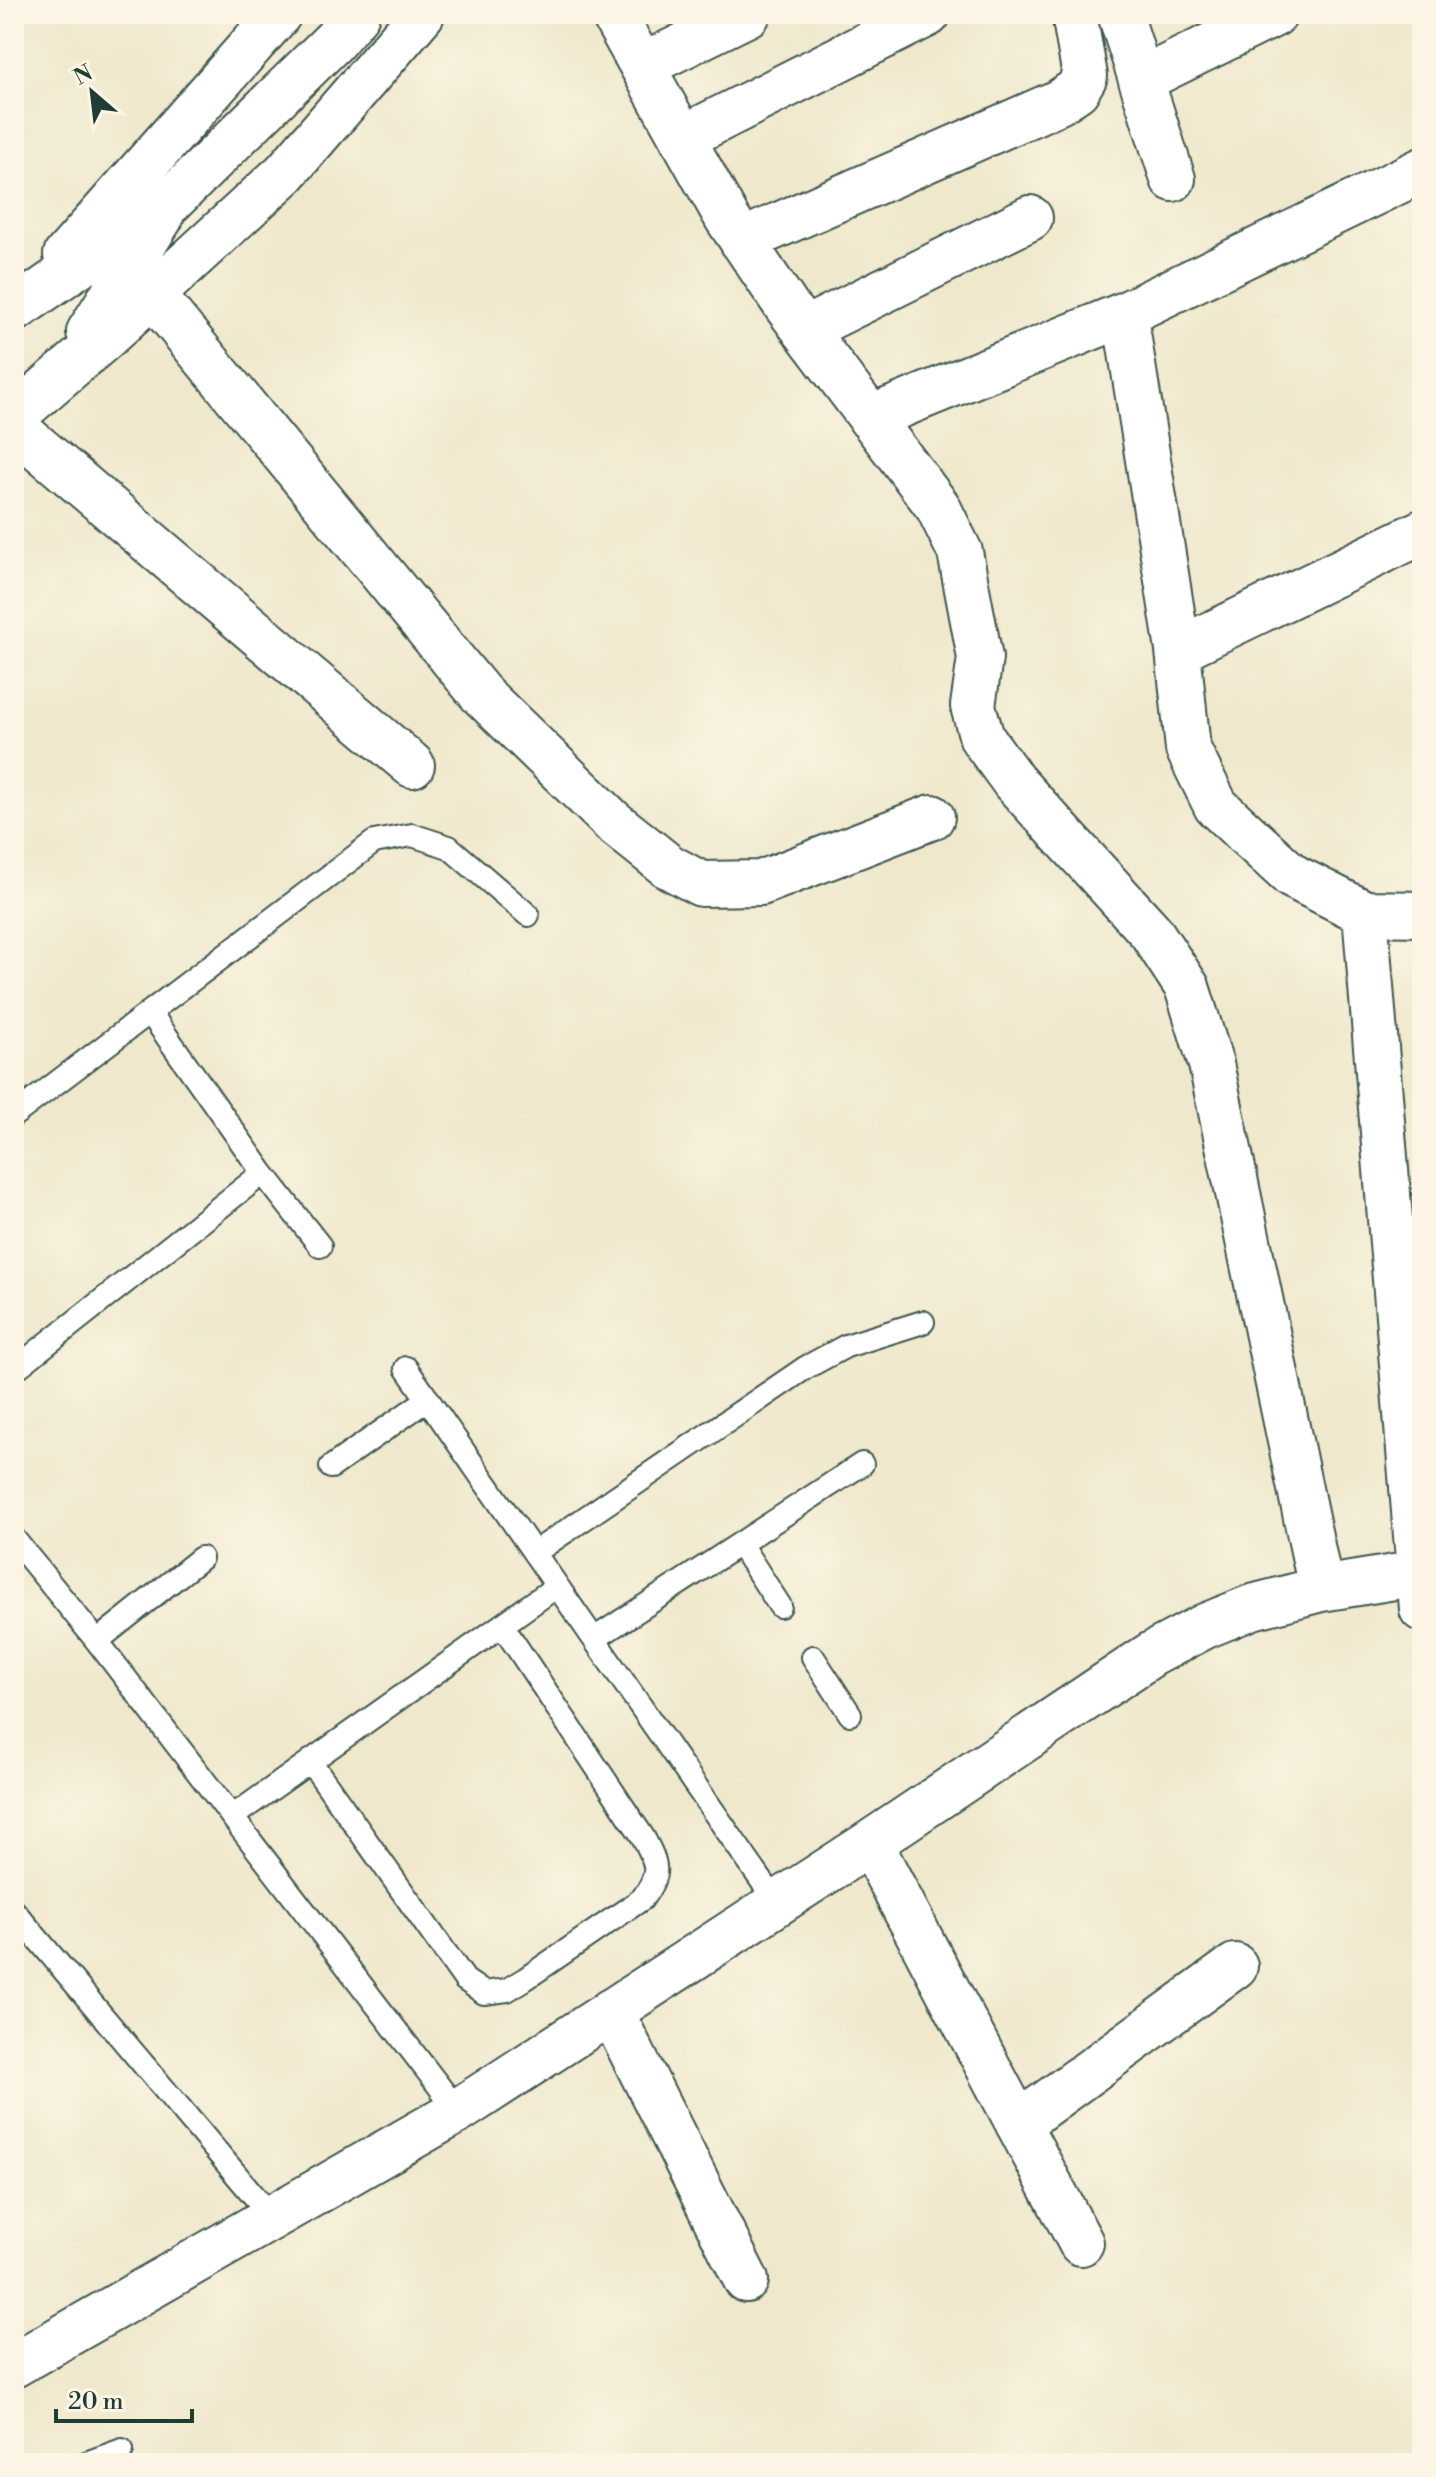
<svg xmlns="http://www.w3.org/2000/svg" width="1436" height="2477" font-family="'Libre Bodoni',serif">
<style>
.lines{fill:none;stroke-linecap:round;stroke-linejoin:round}
.service-casing{stroke:#3e574b;stroke-width:26}
.minor-casing{stroke:#3e574b;stroke-width:48}
.secondary-casing{stroke:#3e574b;stroke-width:48}
.service{stroke:#fff;stroke-width:22}
.minor{stroke:#fff;stroke-width:44}
.secondary{stroke:#fff;stroke-width:44}
</style>
<rect width="100%" height="100%" fill="#fcf5e5"/>
<filter id="ink" filterUnits="userSpaceOnUse"><feTurbulence type="fractalNoise" baseFrequency=".0125" numOctaves="2"/><feDisplacementMap in="SourceGraphic" scale="16" xChannelSelector="R" yChannelSelector="G"/><feConvolveMatrix kernelMatrix="1 2 1 2 8 2 1 2 1" color-interpolation-filters="sRGB"/></filter>
<filter id="wash" filterUnits="userSpaceOnUse"><feTurbulence type="fractalNoise" baseFrequency=".006" numOctaves="4" result="noise"/><feDisplacementMap in="SourceGraphic" scale="32" xChannelSelector="R" yChannelSelector="G"/><feGaussianBlur stdDeviation="1.8" result="paint"/><feColorMatrix in="noise" values="0 0 0 0 0 0 0 0 0 0 0 0 0 0 0 0 0 1.4 0 .05"/><feComposite in="paint" operator="in"/></filter>
<g filter="url(#wash)">
<rect width="100%" height="100%" fill="#efe8cc"/>
</g>
<g filter="url(#ink)">
<g class="lines">
<defs>
<path id="service" d="M 151,1014 L 263,1173 L 320,1246
M 14,1115 L 374,842 L 412,835 L 449,847 L 528,915
M 406,1368 L 777,1903
M 14,1370 L 263,1173
M 331,1467 L 428,1399
M 14,1539 L 97,1641 L 458,2111
M 740,1544 L 780,1606
M 534,1553 L 805,1368 L 846,1346 L 923,1322
M 594,1639 L 862,1464
M 97,1641 L 201,1558
M 813,1657 L 850,1714
M 310,1761 L 465,1980 L 484,1993 L 507,1990 L 525,1979 L 642,1899 C 661,1873 658,1865 643,1837 L 502,1625
M 232,1817 L 557,1586
M 14,1911 L 272,2217
M 86,2463 L 122,2450"/>
<path id="minor" d="M 613,14 L 727,218 L 787,307 L 938,507 L 960,552 L 980,658 L 973,706 L 982,738 L 1014,782 L 1151,932 L 1187,987 L 1211,1064 L 1321,1589
M 1120,14 L 1173,179
M 642,66 L 748,14
M 1141,80 L 1275,14
M 682,138 L 928,14
M 742,241 L 1059,102 L 1077,90 L 1085,76 L 1074,14
M 153,295 L 481,694 L 613,822 L 668,866 L 701,884 L 761,883 L 932,817
M 1125,314 L 1178,650 L 1188,749 L 1216,806 L 1292,876 L 1365,913 L 1422,914
M 804,330 L 1030,218
M 870,418 L 1125,314 L 1422,170
M 14,427 L 412,765
M 1178,650 L 1422,532
M 1365,913 L 1422,1609
M 870,1843 L 1081,2243
M 611,2011 L 746,2280
M 1018,2124 L 1235,1966
M 14,2365 L 458,2111 L 870,1843 L 1152,1654 L 1205,1626 L 1252,1607 L 1321,1589 L 1419,1573"/>
<path id="secondary" d="M 66,255 L 279,14
M 14,310 L 170,202 L 334,41 L 357,14
M 89,332 L 161,217
M 14,416 L 107,336 L 285,173 L 422,14"/>
</defs>
<use href="#service" class="service-casing"/>
<use href="#minor" class="minor-casing"/>
<use href="#secondary" class="secondary-casing"/>
<use href="#service" class="service"/>
<use href="#minor" class="minor"/>
<use href="#secondary" class="secondary"/>
</g>
</g>
<rect width="1436" height="2477" fill="none" stroke="#fcf5e5" stroke-width="48"/>
<g transform="translate(92 92) rotate(332)" stroke="#fcf5e5" stroke-width="6" paint-order="stroke">
<path d="M0-6L14 30L0 20L-14 30Z" fill="#1f3d34"/>
<text y="-12" font-size="22" font-weight="bold" text-anchor="middle" fill="#1f3d34">N</text>
</g>
<path d="M56 2409v12h136v-12" fill="none" stroke="#1f3d34" stroke-width="4"/>
<text x="68" y="2409" font-size="24" fill="#1f3d34" stroke="#fcf5e5" stroke-width="6" paint-order="stroke">20 m</text>
</svg>
